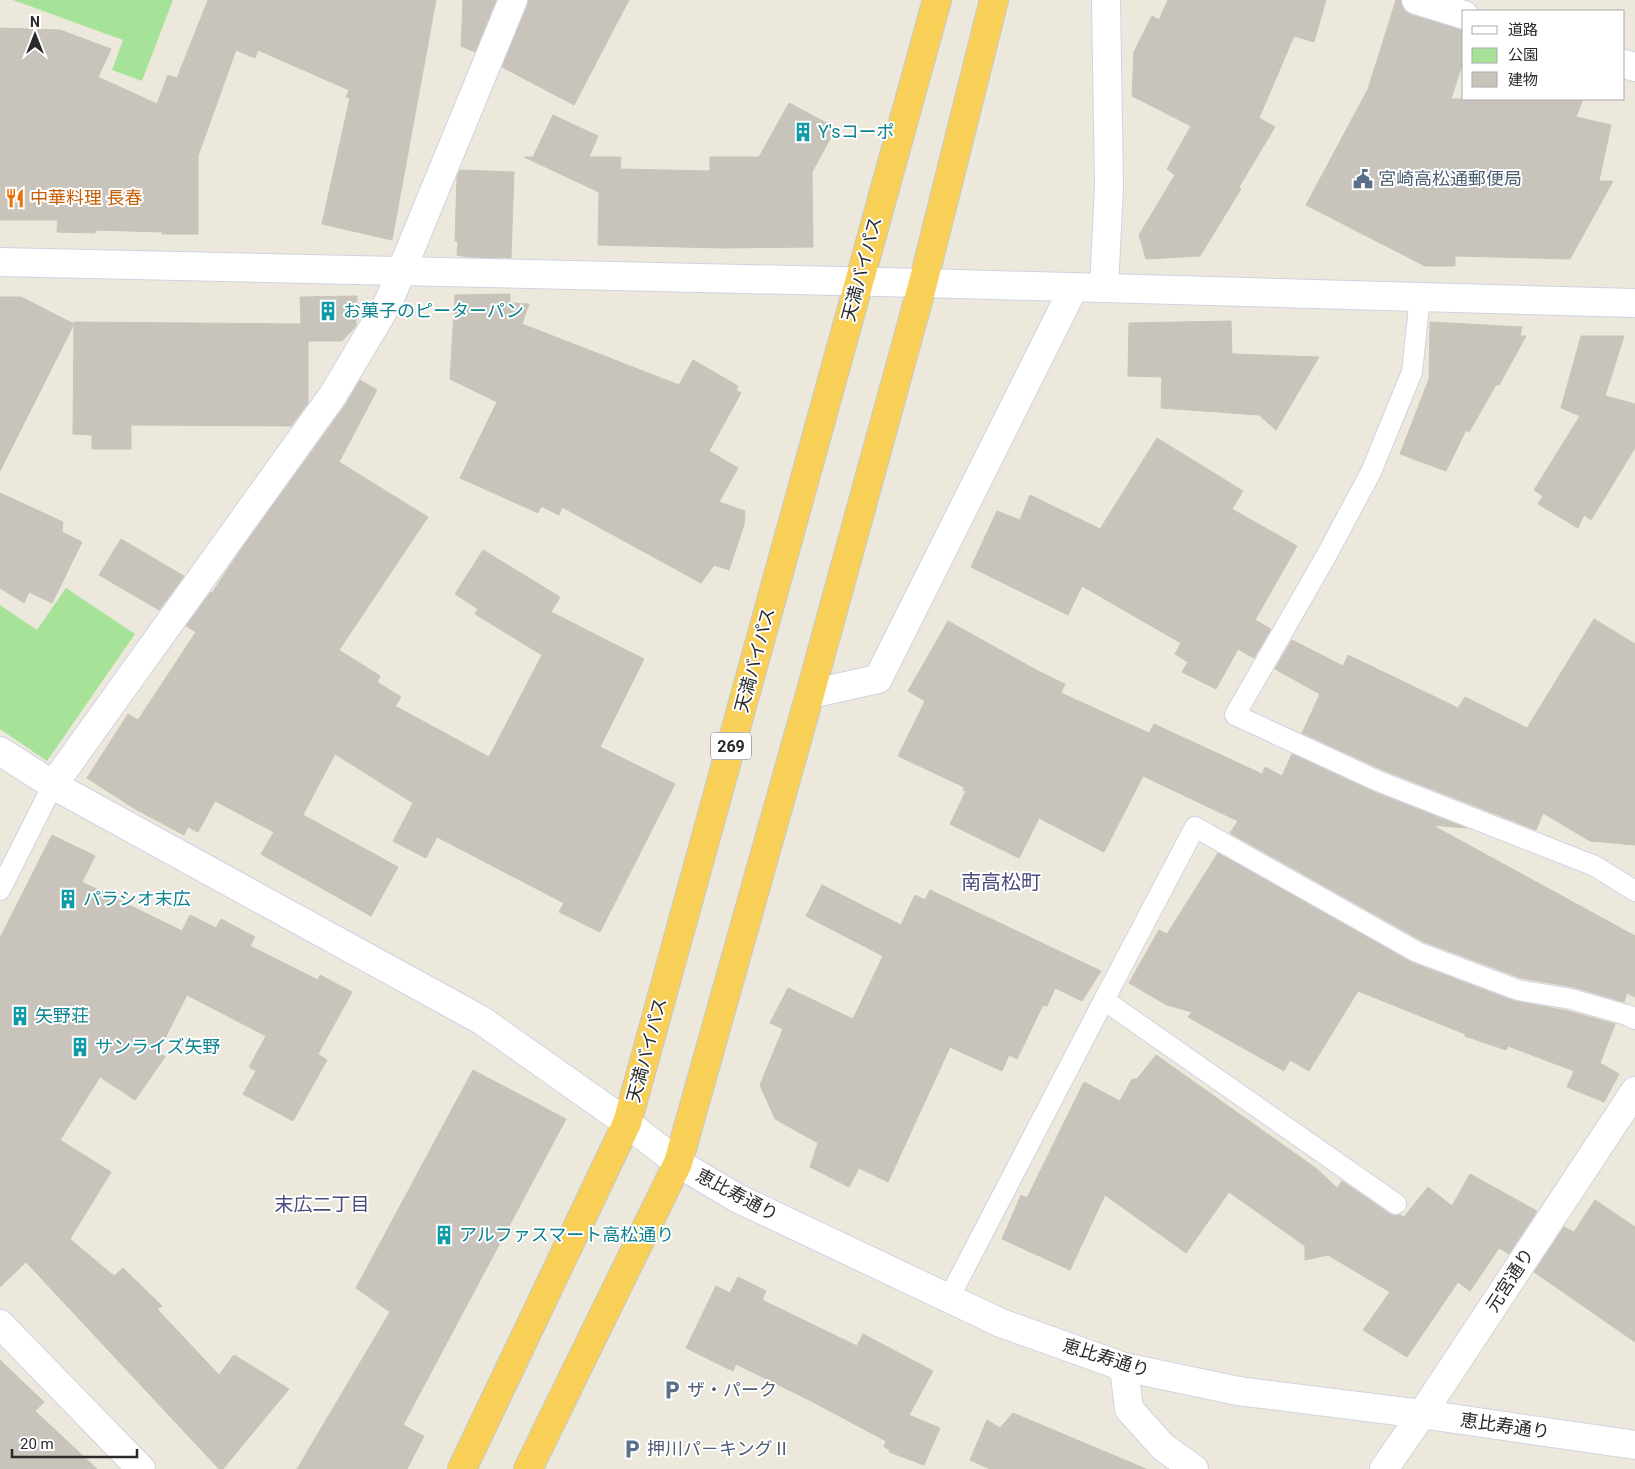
<svg xmlns="http://www.w3.org/2000/svg" width="1635" height="1469" font-family="Roboto,'Noto Sans JP',sans-serif">
<style>
.green{fill:#a6e398}
.building{fill:#c8c4bc;stroke:#c8c4b6}
.lines{fill:none;stroke-linecap:round;stroke-linejoin:round}
.service-casing{stroke:#d1d2e3;stroke-width:22}
.minor-casing{stroke:#d1d2e3;stroke-width:30}
.tertiary-casing{stroke:#d1d2e3;stroke-width:30}
.trunk-casing{stroke:#c8c8c8;stroke-width:30}
.service{stroke:#fff;stroke-width:20}
.minor{stroke:#fff;stroke-width:28}
.tertiary{stroke:#fff;stroke-width:28}
.trunk{stroke:#f8d058;stroke-width:28}
.labels{text-anchor:middle;stroke-width:4;stroke-linejoin:round;paint-order:stroke}
.shield{fill:#fff;stroke:#6a6a6a;stroke-width:1}
.shield-label{font-size:16px;font-weight:bold;fill:#2a2a2a}
.culture-label{font-size:18px;fill:#0d838f;stroke:#fff;text-anchor:start}
.service-label{font-size:18px;fill:#4e5e75;stroke:#fff;text-anchor:start}
.food-label{font-size:18px;fill:#c56008;stroke:#fff;text-anchor:start}
.street-label{font-size:18px;fill:#2a2a2a;stroke:#fff}
.neighbourhood-label{font-size:19px;fill:#4a4b7b;stroke:#fff}
.quarter-label{font-size:20px;fill:#4a4b7b;stroke:#fff}
</style>
<rect width="100%" height="100%" fill="#ece8dc"/>
<path class="green" d="M 13,0 L 173,0 L 142,81 L 112,70 L 123,40 Z
M 66,588 L 135,634 L 47,761 L 0,729 L 0,605 L 37,630 Z"/>
<path class="building" d="M 208,0 L 436,0 L 392,240 L 322,224 L 350,98 L 346,97 L 349,90 L 258,50 L 255,58 L 236,50 L 198,156 L 198,234 L 162,234 L 162,232 L 95,230 L 95,233 L 57,232 L 58,220 L 0,220 L 0,28 L 60,30 L 111,49 L 98,77 L 157,104 L 168,75 L 177,78 Z
M 463,0 L 496,0 L 475,52 L 461,46 Z
M 528,0 L 629,0 L 574,105 L 502,67 L 527,6 Z
M 1168,0 L 1326,0 L 1314,42 L 1294,36 L 1259,118 L 1275,127 L 1239,187 L 1241,189 L 1200,256 L 1146,259 L 1139,235 L 1175,175 L 1167,169 L 1191,126 L 1132,96 L 1134,52 L 1152,16 L 1159,20 Z
M 1396,0 L 1401,0 L 1404,10 L 1411,15 L 1464,30 L 1464,59 L 1451,99 L 1583,99 L 1576,117 L 1611,125 L 1599,181 L 1613,181 L 1570,259 L 1455,256 L 1455,266 L 1425,266 L 1306,205 L 1368,89 Z
M 789,103 L 836,128 L 812,172 L 813,247 L 723,248 L 598,245 L 599,192 L 524,157 L 533,157 L 553,115 L 598,136 L 589,157 L 621,157 L 620,169 L 710,171 L 710,157 L 759,157 Z
M 460,170 L 514,172 L 511,258 L 467,257 L 457,255 L 458,241 L 455,241 L 457,177 Z
M 510,294 L 510,303 L 529,304 L 522,324 L 679,385 L 693,360 L 738,386 L 736,390 L 741,393 L 709,451 L 738,468 L 719,502 L 745,511 L 744,525 L 729,570 L 714,565 L 701,583 L 562,507 L 559,515 L 541,506 L 538,513 L 460,478 L 497,402 L 450,379 L 455,295 Z
M 357,296 L 356,326 L 342,341 L 308,341 L 308,403 L 291,426 L 131,425 L 131,449 L 92,449 L 92,435 L 73,434 L 74,322 L 301,324 L 300,297 Z
M 0,297 L 21,297 L 74,324 L 0,471 Z
M 1231,321 L 1232,354 L 1319,357 L 1276,430 L 1259,415 L 1161,408 L 1162,377 L 1128,376 L 1129,323 Z
M 1430,322 L 1522,327 L 1520,336 L 1526,336 L 1499,385 L 1496,385 L 1469,432 L 1466,430 L 1446,471 L 1400,454 L 1429,379 Z
M 1581,336 L 1624,336 L 1605,396 L 1635,404 L 1635,448 L 1591,520 L 1584,515 L 1578,528 L 1538,504 L 1543,496 L 1534,490 L 1580,416 L 1561,408 Z
M 360,380 L 377,390 L 339,462 L 428,517 L 339,650 L 380,676 L 377,682 L 401,697 L 395,706 L 489,757 L 542,655 L 475,614 L 478,609 L 455,594 L 483,550 L 560,597 L 551,612 L 644,659 L 600,747 L 675,784 L 600,932 L 559,912 L 564,903 L 437,837 L 426,858 L 393,841 L 413,803 L 335,754 L 303,815 L 398,867 L 371,916 L 261,854 L 274,832 L 215,801 L 198,832 L 188,827 L 184,835 L 135,809 L 87,778 L 128,714 L 138,720 L 196,632 L 186,626 L 211,592 L 212,593 L 244,545 L 346,404 Z
M 1157,438 L 1243,491 L 1232,509 L 1297,546 L 1255,620 L 1271,629 L 1254,658 L 1238,649 L 1216,689 L 1182,672 L 1188,662 L 1175,654 L 1181,643 L 1082,586 L 1068,615 L 971,567 L 997,511 L 1020,520 L 1030,495 L 1100,529 Z
M 0,493 L 63,522 L 62,532 L 82,542 L 52,603 L 29,592 L 24,603 L 0,588 Z
M 121,539 L 184,576 L 159,610 L 99,575 Z
M 1594,619 L 1635,644 L 1635,845 L 1590,841 L 1543,813 L 1536,830 L 1383,770 L 1302,733 L 1320,694 L 1275,669 L 1292,640 L 1343,666 L 1348,655 L 1458,708 L 1465,697 L 1527,728 Z
M 948,621 L 1038,671 L 1065,684 L 1061,693 L 1149,733 L 1154,724 L 1262,774 L 1265,767 L 1282,776 L 1292,754 L 1374,792 L 1466,828 L 1432,825 L 1635,936 L 1635,997 L 1627,993 L 1624,1002 L 1573,987 L 1521,978 L 1422,941 L 1230,833 L 1238,821 L 1143,776 L 1104,852 L 1039,818 L 1019,858 L 950,824 L 966,791 L 963,790 L 964,787 L 898,756 L 925,701 L 908,691 Z
M 52,835 L 95,856 L 82,882 L 182,931 L 190,915 L 216,928 L 221,919 L 255,937 L 250,946 L 318,980 L 320,975 L 352,992 L 318,1054 L 327,1060 L 293,1121 L 243,1094 L 256,1071 L 249,1067 L 266,1036 L 187,995 L 158,1052 L 165,1057 L 135,1100 L 100,1077 L 60,1140 L 111,1172 L 70,1239 L 114,1276 L 123,1268 L 162,1306 L 157,1309 L 219,1375 L 234,1355 L 289,1389 L 223,1469 L 219,1469 L 26,1262 L 0,1287 L 0,938 Z
M 1218,853 L 1413,963 L 1514,1001 L 1568,1011 L 1615,1024 L 1600,1063 L 1619,1074 L 1604,1102 L 1567,1087 L 1574,1071 L 1508,1046 L 1506,1050 L 1465,1036 L 1465,1034 L 1358,991 L 1309,1071 L 1290,1060 L 1284,1071 L 1188,1017 L 1192,1012 L 1167,1005 L 1129,983 L 1159,930 L 1167,934 Z
M 822,885 L 901,925 L 915,895 L 925,900 L 930,890 L 1101,971 L 1082,1001 L 1055,988 L 1047,1006 L 1043,1005 L 1017,1059 L 1009,1055 L 1002,1071 L 950,1047 L 888,1182 L 859,1168 L 849,1187 L 810,1167 L 818,1143 L 775,1119 L 760,1085 L 783,1029 L 770,1023 L 788,988 L 853,1019 L 883,956 L 806,916 Z
M 1156,1055 L 1317,1169 L 1337,1188 L 1342,1181 L 1390,1214 L 1394,1216 L 1400,1215 L 1404,1217 L 1428,1187 L 1452,1206 L 1470,1174 L 1537,1211 L 1509,1254 L 1499,1248 L 1470,1291 L 1458,1282 L 1407,1357 L 1363,1330 L 1390,1292 L 1328,1255 L 1305,1260 L 1305,1246 L 1229,1192 L 1186,1253 L 1105,1195 L 1070,1270 L 1002,1239 L 1021,1195 L 1027,1198 L 1084,1082 L 1120,1101 L 1132,1079 L 1137,1079 Z
M 473,1070 L 566,1119 L 403,1425 L 424,1436 L 407,1469 L 297,1469 L 390,1312 L 356,1288 Z
M 1595,1200 L 1635,1227 L 1635,1342 L 1534,1272 L 1564,1227 L 1574,1232 Z
M 738,1277 L 766,1291 L 762,1300 L 857,1346 L 863,1334 L 933,1371 L 909,1415 L 940,1428 L 924,1465 L 889,1452 L 890,1450 L 884,1447 L 886,1441 L 813,1402 L 736,1364 L 733,1371 L 686,1348 L 716,1286 L 730,1293 Z
M 0,1360 L 44,1402 L 35,1411 L 97,1469 L 0,1469 Z
M 1013,1413 L 1146,1469 L 990,1469 L 970,1460 L 987,1420 L 1000,1428 Z"/>
<g class="lines">
<defs>
<path id="service" d="M 1420,297 L 1412,372 L 1371,472 L 1325,558 L 1235,715 L 1378,781 L 1595,866 L 1635,891
M 0,890 L 53,785
M 1104,1000 L 1195,827 L 1417,952 L 1518,990 L 1571,999 L 1627,1015 L 1635,1019
M 949,1298 L 1104,1000 L 1396,1204"/>
<path id="minor" d="M 1416,0 L 1464,15
M 1624,64 L 1635,67
M 923,283 L 1635,303
M 1104,288 L 1109,186 L 1106,0
M 810,694 L 878,679 L 1074,287
M 0,751 L 53,785 L 481,1020 L 627,1123
M 53,785 L 333,395 L 389,301 L 513,0
M 0,1324 L 141,1469
M 1124,1367 L 1129,1409 L 1163,1447 L 1194,1469
M 1384,1469 L 1422,1414 L 1635,1091"/>
<path id="tertiary" d="M 0,262 L 923,283
M 627,1123 L 678,1163 L 737,1198 L 1001,1323 L 1124,1367 L 1238,1391 L 1422,1414 L 1635,1445"/>
<path id="trunk" d="M 462,1469 L 627,1123 L 937,0
M 528,1469 L 678,1163 L 810,694 L 923,283 L 994,0"/>
</defs>
<use href="#service" class="service-casing"/>
<use href="#minor" class="minor-casing"/>
<use href="#tertiary" class="tertiary-casing"/>
<use href="#trunk" class="trunk-casing"/>
<use href="#service" class="service"/>
<use href="#minor" class="minor"/>
<use href="#tertiary" class="tertiary"/>
<use href="#trunk" class="trunk"/>
</g>
<defs>
<symbol id="building-bare" viewBox="-9 -9 18 18"><path d="M-4-6H4V6H1V3H-1V6H-4ZM-2.5-4.3h1.7v1.8h-1.7ZM.8-4.3h1.7v1.8H.8ZM-2.5-1h1.7V.8h-1.7ZM.8-1h1.7V.8H.8Z" fill="#0f9aa8" stroke="#fff" stroke-width="2.5" paint-order="stroke"/></symbol>
<symbol id="civic-bare" viewBox="-9 -9 18 18"><path d="M-.6-6.5H3V-4.5H.6V-3L4-1V1h2V6H-6V1h2V-1L-.6-3ZM-1.2 2.5V6h2.4V2.5Z" fill="#5c6f8a" stroke="#fff" stroke-width="2.5" paint-order="stroke"/></symbol>
<symbol id="restaurant-bare" viewBox="-9 -9 18 18"><path d="M-5-6h1v4h1v-4h1v4h1v-4h1v5L-1.5 .5V6h-2V.5L-5-1ZM5-6V6H3V1.5H1.5Q1.5-4 5-6Z" fill="#e8710a" stroke="#fff" stroke-width="2.5" paint-order="stroke"/></symbol>
<symbol id="parking-bare" viewBox="-9 -9 18 18"><path d="M-3.5-5.5H1a3.5 3.5 0 0 1 0 7H-1V5.5H-3.5ZM-1-3.4V-.6H.8a1.4 1.4 0 0 0 0-2.8Z" fill="#5c6f8a" stroke="#fff" stroke-width="2.5" paint-order="stroke"/></symbol>
</defs>
<g fill-rule="evenodd">
<use href="#building-bare" x="789" y="118" width="28" height="28"/>
<use href="#civic-bare" x="1349" y="165" width="28" height="28"/>
<use href="#restaurant-bare" x="1" y="184" width="28" height="28"/>
<use href="#building-bare" x="314" y="297" width="28" height="28"/>
<use href="#building-bare" x="54" y="885" width="28" height="28"/>
<use href="#building-bare" x="6" y="1002" width="28" height="28"/>
<use href="#building-bare" x="66" y="1033" width="28" height="28"/>
<use href="#building-bare" x="430" y="1221" width="28" height="28"/>
<use href="#parking-bare" x="658" y="1376" width="28" height="28"/>
<use href="#parking-bare" x="618" y="1435" width="28" height="28"/>
</g>
<g class="labels">
<rect class="shield" x="711" y="732.5" width="40" height="27" rx="4"/>
<g class="shield-label">
<text x="731" y="752">269</text>
</g>
<g class="culture-label">
<text x="818" y="138">Y'sコーポ</text>
<text x="343" y="317">お菓子のピーターパン</text>
<text x="83" y="905">パラシオ末広</text>
<text x="35" y="1022">矢野荘</text>
<text x="95" y="1053">サンライズ矢野</text>
<text x="459" y="1241">アルファスマート高松通り</text>
</g>
<g class="service-label">
<text x="1378" y="185">宮崎高松通郵便局</text>
<text x="687" y="1396">ザ・パーク</text>
<text x="647" y="1455">押川パ－キングⅡ</text>
</g>
<g class="food-label">
<text x="30" y="204">中華料理 長春</text>
</g>
<g class="street-label">
<text transform="translate(862 269) rotate(-75)" y="6">天満バイパス</text>
<text transform="translate(755 660) rotate(-75)" y="6">天満バイパス</text>
<text transform="translate(647 1050) rotate(-75)" y="6">天満バイパス</text>
<text transform="translate(737 1195) rotate(28)" y="6">恵比寿通り</text>
<text transform="translate(1510 1280) rotate(-57)" y="6">元宮通り</text>
<text transform="translate(1106 1358) rotate(17)" y="6">恵比寿通り</text>
<text transform="translate(1505 1426) rotate(8)" y="6">恵比寿通り</text>
</g>
<g class="neighbourhood-label">
<text x="322" y="1211">末広二丁目</text>
</g>
<g class="quarter-label">
<text x="1001" y="889">南高松町</text>
</g>
</g>
<rect x="1462" y="10" width="162" height="90" fill="#ffffff" stroke="#aaaaaa"/>
<rect x="1472" y="26" width="25" height="8" fill="#ffffff" stroke="#aaaaaa"/>
<text x="1508" y="35" font-size="15" fill="#2a2a2a">道路</text>
<rect x="1472" y="48" width="25" height="15" fill="#a6e398" stroke="#aaaaaa"/>
<text x="1508" y="60" font-size="15" fill="#2a2a2a">公園</text>
<rect x="1472" y="72" width="25" height="15" fill="#c8c4bc" stroke="#aaaaaa"/>
<text x="1508" y="85" font-size="15" fill="#2a2a2a">建物</text>
<g transform="translate(35 35)" stroke="#ffffff" stroke-width="4" paint-order="stroke">
<path d="M0-4L9 19L0 12L-9 19Z" fill="#2a2a2a"/>
<text y="-8" font-size="14" font-weight="bold" text-anchor="middle" fill="#2a2a2a">N</text>
</g>
<path d="M12 1449v8h125v-8" fill="none" stroke="#2a2a2a" stroke-width="2.5"/>
<text x="20" y="1449" font-size="15" fill="#2a2a2a" stroke="#ffffff" stroke-width="4" paint-order="stroke">20 m</text>
</svg>
